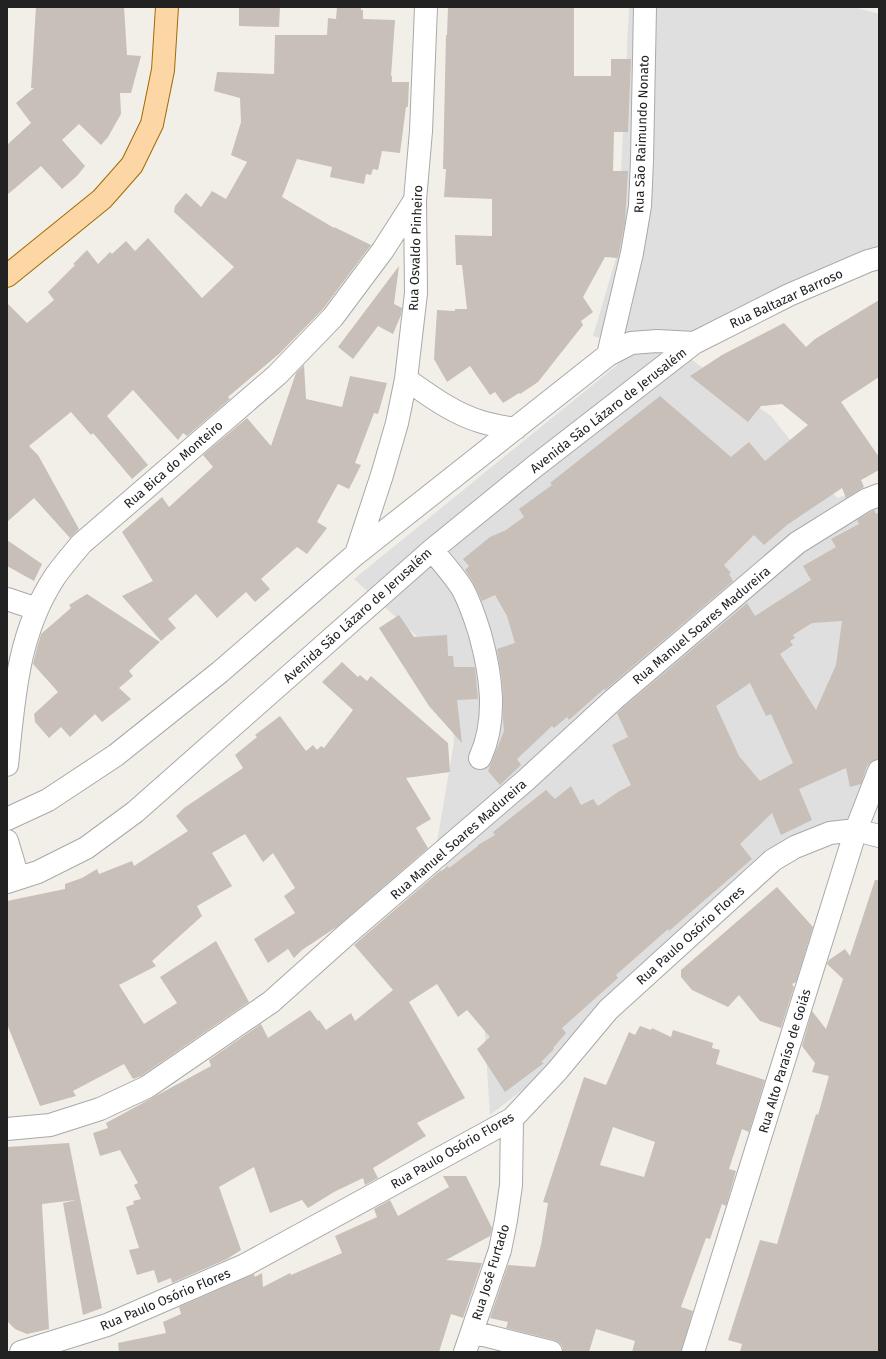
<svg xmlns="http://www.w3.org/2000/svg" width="886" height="1359" font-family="'Fira Sans',sans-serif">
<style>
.residential{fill:#e0dfdf}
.building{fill:#c7bfb8;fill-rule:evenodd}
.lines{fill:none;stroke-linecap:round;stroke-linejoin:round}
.minor-casing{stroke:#a9a9a9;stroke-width:24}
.major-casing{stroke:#a06b00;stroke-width:24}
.minor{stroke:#fff;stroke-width:22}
.major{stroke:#fcd6a4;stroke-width:22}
.labels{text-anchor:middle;stroke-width:4;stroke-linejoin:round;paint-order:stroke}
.street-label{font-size:13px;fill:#222;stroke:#fff}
</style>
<rect width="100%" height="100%" fill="#f2efe9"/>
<path class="residential" d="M 629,7 L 854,7 L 879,14 L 879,258 L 675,348 L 771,416 L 837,498 L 879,485 L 879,798 L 868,828 L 811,831 L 551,1068 L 490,1115 L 482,986 L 437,842 L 454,742 L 445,662 L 354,579 L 638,348 L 593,336 L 617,255 Z"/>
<path class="building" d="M 36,7 L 124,7 L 127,55 L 141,56 L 131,93 L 120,93 L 121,114 L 108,137 L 101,145 L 79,124 L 62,140 L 85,166 L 77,176 L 62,189 L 41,166 L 7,195 L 7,145 L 31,123 L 16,103 L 34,88 L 31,88 Z
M 239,7 L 280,7 L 279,27 L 239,26 Z
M 337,7 L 361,7 L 361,10 L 363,10 L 363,19 L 395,20 L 391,76 L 392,76 L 392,82 L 409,82 L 408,107 L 406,107 L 400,153 L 382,151 L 378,170 L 373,169 L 371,175 L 366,174 L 364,184 L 330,177 L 332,167 L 297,159 L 282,197 L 334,228 L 334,227 L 371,245 L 323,309 L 280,353 L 228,397 L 230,399 L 187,436 L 183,433 L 178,440 L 133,390 L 107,416 L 148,465 L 132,479 L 93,433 L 91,435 L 71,412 L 29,446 L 38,455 L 79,529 L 70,538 L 34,498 L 7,522 L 7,303 L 27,323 L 54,300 L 48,292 L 75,265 L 73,264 L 87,250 L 98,264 L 110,252 L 112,254 L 126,241 L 135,251 L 148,238 L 202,298 L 234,267 L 174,212 L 175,206 L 186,193 L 201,207 L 212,191 L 226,199 L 247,162 L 231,155 L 241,122 L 240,98 L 214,91 L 217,72 L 274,74 L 275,35 L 327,35 L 328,18 L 336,19 Z
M 448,7 L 574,7 L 574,76 L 611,76 L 611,59 L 631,59 L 628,132 L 614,132 L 613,171 L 628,171 L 625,222 L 618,258 L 605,257 L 583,297 L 593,312 L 581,321 L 583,325 L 538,382 L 520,394 L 519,393 L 503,403 L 495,392 L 490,395 L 470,366 L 447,382 L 434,359 L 437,310 L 455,311 L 455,309 L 467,309 L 462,265 L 456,265 L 455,235 L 492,236 L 492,199 L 444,197 L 446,169 L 443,169 L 446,35 L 447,35 Z
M 399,266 L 394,304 L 402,308 L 401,315 L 393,334 L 378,326 L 353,359 L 338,347 Z
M 879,300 L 879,377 L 841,402 L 879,457 L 879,470 L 861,480 L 864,487 L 846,498 L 842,488 L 787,525 L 764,545 L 754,535 L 724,565 L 731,573 L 729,574 L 733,581 L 605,690 L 604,689 L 569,720 L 567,717 L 554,728 L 552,726 L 517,759 L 521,765 L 500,785 L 488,771 L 504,731 L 503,719 L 503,696 L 502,680 L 497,649 L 515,643 L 507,616 L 495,595 L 482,601 L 473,582 L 465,570 L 469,566 L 463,559 L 490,537 L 506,530 L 524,517 L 519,509 L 552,485 L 550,483 L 660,396 L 731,457 L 749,442 L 765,461 L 808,425 L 782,404 L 761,406 L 748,422 L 690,376 L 722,355 L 784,323 L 806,347 L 815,339 Z
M 304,365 L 306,399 L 342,407 L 350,376 L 387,383 L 378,414 L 374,413 L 355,463 L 361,465 L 349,489 L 338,484 L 317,522 L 327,528 L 307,554 L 297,547 L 261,579 L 270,589 L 255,602 L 246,592 L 217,618 L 196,594 L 168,619 L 176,628 L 161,641 L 122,596 L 153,581 L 122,532 L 162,497 L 169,507 L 213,467 L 203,455 L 247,418 L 271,446 L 296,373 Z
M 874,510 L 876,514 L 879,512 L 879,759 L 871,762 L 867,766 L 861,784 L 850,787 L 846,768 L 799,789 L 812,820 L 781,835 L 772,813 L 740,844 L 752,859 L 669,931 L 668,929 L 616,975 L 618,978 L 562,1028 L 566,1033 L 553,1048 L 554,1049 L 541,1062 L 544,1063 L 505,1092 L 477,1049 L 490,1037 L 467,1010 L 458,1017 L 437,984 L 409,1002 L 465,1098 L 417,1123 L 426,1136 L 373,1168 L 378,1178 L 365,1185 L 363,1178 L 334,1192 L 308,1208 L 302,1200 L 270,1213 L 254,1167 L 219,1187 L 241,1250 L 227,1259 L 172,1283 L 171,1278 L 158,1283 L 154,1270 L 137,1275 L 129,1250 L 139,1248 L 126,1207 L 134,1204 L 133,1201 L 141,1199 L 134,1185 L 138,1183 L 120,1150 L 100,1156 L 93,1133 L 108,1128 L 106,1123 L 211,1066 L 209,1060 L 261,1024 L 268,1038 L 310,1010 L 318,1021 L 319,1020 L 326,1030 L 351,1013 L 355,1021 L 393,990 L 354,945 L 441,870 L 441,871 L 448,866 L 449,868 L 478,846 L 478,845 L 495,835 L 493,832 L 546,790 L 555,799 L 571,786 L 581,805 L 593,799 L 598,806 L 618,792 L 631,785 L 612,745 L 628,737 L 617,713 L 747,603 L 755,616 L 811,580 L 803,566 L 836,547 L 831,539 L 859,524 L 857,520 ZM 842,621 L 836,665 L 816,710 L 780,654 L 793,645 L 790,641 L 795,638 L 793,635 L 812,623 ZM 750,683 L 766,716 L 771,714 L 793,763 L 760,781 L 739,756 L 716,706 Z
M 7,540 L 42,564 L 34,581 L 7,566 Z
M 87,594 L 160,642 L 129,671 L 133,676 L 119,688 L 131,699 L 102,722 L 95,714 L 70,737 L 61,727 L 49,738 L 35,722 L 34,714 L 58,692 L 33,664 L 37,648 L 41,634 L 71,608 L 69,605 Z
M 399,615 L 414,637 L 447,635 L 448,656 L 453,656 L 454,667 L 475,667 L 478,699 L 457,700 L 462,743 L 429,706 L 379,628 Z
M 342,662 L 358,677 L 360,675 L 367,681 L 371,676 L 448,743 L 450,772 L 406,778 L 431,819 L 416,828 L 428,848 L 338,926 L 302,950 L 294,958 L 288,949 L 268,963 L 254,939 L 295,913 L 284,896 L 295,888 L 273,853 L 263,862 L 245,834 L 212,853 L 232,886 L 197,906 L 202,916 L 152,961 L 156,966 L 119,985 L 144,1024 L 177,1003 L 160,977 L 216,941 L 249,1002 L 141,1076 L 133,1079 L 124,1064 L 73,1091 L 76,1096 L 40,1106 L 7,1024 L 7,901 L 65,889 L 65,884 L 82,878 L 97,869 L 99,874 L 132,861 L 134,866 L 188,831 L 176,816 L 184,808 L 243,768 L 235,755 L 257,737 L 255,735 L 280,716 L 306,751 L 313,745 L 317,750 L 321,746 L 324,748 L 353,710 L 322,682 Z
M 875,880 L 879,880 L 879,1352 L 740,1352 L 742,1344 L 728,1340 L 760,1240 L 777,1244 L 816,1114 L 818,1115 L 829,1076 L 812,1072 L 815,1063 L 802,1046 L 812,1011 L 826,1029 L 843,979 L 827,964 L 829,960 L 845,949 L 850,956 Z
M 777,887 L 813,927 L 796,982 L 792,984 L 794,987 L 781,1028 L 760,1021 L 739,995 L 728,1007 L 692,990 L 681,977 L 681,970 Z
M 640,1026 L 651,1030 L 652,1028 L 671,1037 L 673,1030 L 713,1043 L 712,1048 L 720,1050 L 716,1064 L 765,1080 L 749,1132 L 742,1129 L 729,1169 L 736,1171 L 726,1206 L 722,1204 L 710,1239 L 706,1238 L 681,1307 L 693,1311 L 681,1352 L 632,1352 L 635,1341 L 596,1329 L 589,1352 L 563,1352 L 563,1348 L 560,1343 L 554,1340 L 506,1328 L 508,1322 L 490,1318 L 508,1265 L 535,1267 L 541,1245 L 548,1203 L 543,1202 L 584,1077 L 606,1085 L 629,1032 L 635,1035 ZM 613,1127 L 655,1142 L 644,1177 L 600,1165 Z
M 69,1143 L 102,1308 L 83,1315 L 63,1203 L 76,1200 L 42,1204 L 49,1329 L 27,1334 L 15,1329 L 7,1321 L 7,1147 Z
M 443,1176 L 466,1176 L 492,1228 L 490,1236 L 446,1260 L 482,1263 L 463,1318 L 451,1314 L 439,1352 L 119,1352 L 118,1343 L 166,1333 L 163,1322 L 181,1314 L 179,1307 L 254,1274 L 255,1277 L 262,1273 L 263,1287 L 290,1273 L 291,1275 L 342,1253 L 335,1236 L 377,1217 L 374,1209 L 390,1200 L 398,1216 L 449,1187 Z"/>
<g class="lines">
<defs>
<path id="minor" d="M 608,355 L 632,253 L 640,206 L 642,160 L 645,7
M 406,379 C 430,396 454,414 482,422 C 492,425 504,427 515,429
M 432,550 C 442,562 453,574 462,588 C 470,602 475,618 480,634 C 491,674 498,719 480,758
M 356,554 L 382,475 L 397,423 L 406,379 L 416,293 L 415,200 L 421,131 L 426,7
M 7,599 L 37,609
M 7,765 C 14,699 17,635 54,578 C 62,566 72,555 81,544 L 277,375 L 333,317 L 383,250 L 415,200
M 7,819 L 48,800 L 116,755 L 220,672 L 356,554 L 608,355 L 631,343 L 657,341 L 694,343
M 7,841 L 18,878
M 7,882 L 38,872 L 86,848 L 135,812 L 432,550 L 534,467 L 650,377 L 694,343 L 789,295 L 868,261 L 879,258
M 7,1129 L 50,1125 L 100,1109 L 147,1087 L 271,1002 L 347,934 L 526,780 L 613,700 L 797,543 L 866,500 L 879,495
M 472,1332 L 551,1352
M 21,1352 L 107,1325 L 245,1265 L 512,1119 L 557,1071 L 608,1010 L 773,860 L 795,847 L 830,833 L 856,830 L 879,836
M 465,1352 L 500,1250 L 506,1220 L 511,1185 L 512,1119
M 693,1352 L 856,830 L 879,771"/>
<path id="major" d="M 7,276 L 102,199 L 132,165 L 152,124 L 163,70 L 167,7"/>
</defs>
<use href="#minor" class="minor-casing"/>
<use href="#major" class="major-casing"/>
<use href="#minor" class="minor"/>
<use href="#major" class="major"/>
</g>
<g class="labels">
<g class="street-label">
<text transform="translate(641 134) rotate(-88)" y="5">Rua São Raimundo Nonato</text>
<text transform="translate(415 248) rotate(-88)" y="5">Rua Osvaldo Pinheiro</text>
<text transform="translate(786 298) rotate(-25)" y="5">Rua Baltazar Barroso</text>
<text transform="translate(608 410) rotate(-38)" y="5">Avenida São Lázaro de Jerusalém</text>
<text transform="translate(173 464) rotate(-41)" y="5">Rua Bica do Monteiro</text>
<text transform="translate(357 615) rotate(-42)" y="5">Avenida São Lázaro de Jerusalém</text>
<text transform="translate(701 625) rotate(-40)" y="5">Rua Manuel Soares Madureira</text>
<text transform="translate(458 839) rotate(-41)" y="5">Rua Manuel Soares Madureira</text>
<text transform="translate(690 935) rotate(-42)" y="5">Rua Paulo Osório Flores</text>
<text transform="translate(784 1061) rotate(-73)" y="5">Rua Alto Paraíso de Goiás</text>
<text transform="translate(452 1150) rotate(-30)" y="5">Rua Paulo Osório Flores</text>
<text transform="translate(490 1272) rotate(-73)" y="5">Rua José Furtado</text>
<text transform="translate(165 1299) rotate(-23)" y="5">Rua Paulo Osório Flores</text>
</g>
</g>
<rect width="886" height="1359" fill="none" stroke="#222222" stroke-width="16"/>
</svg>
